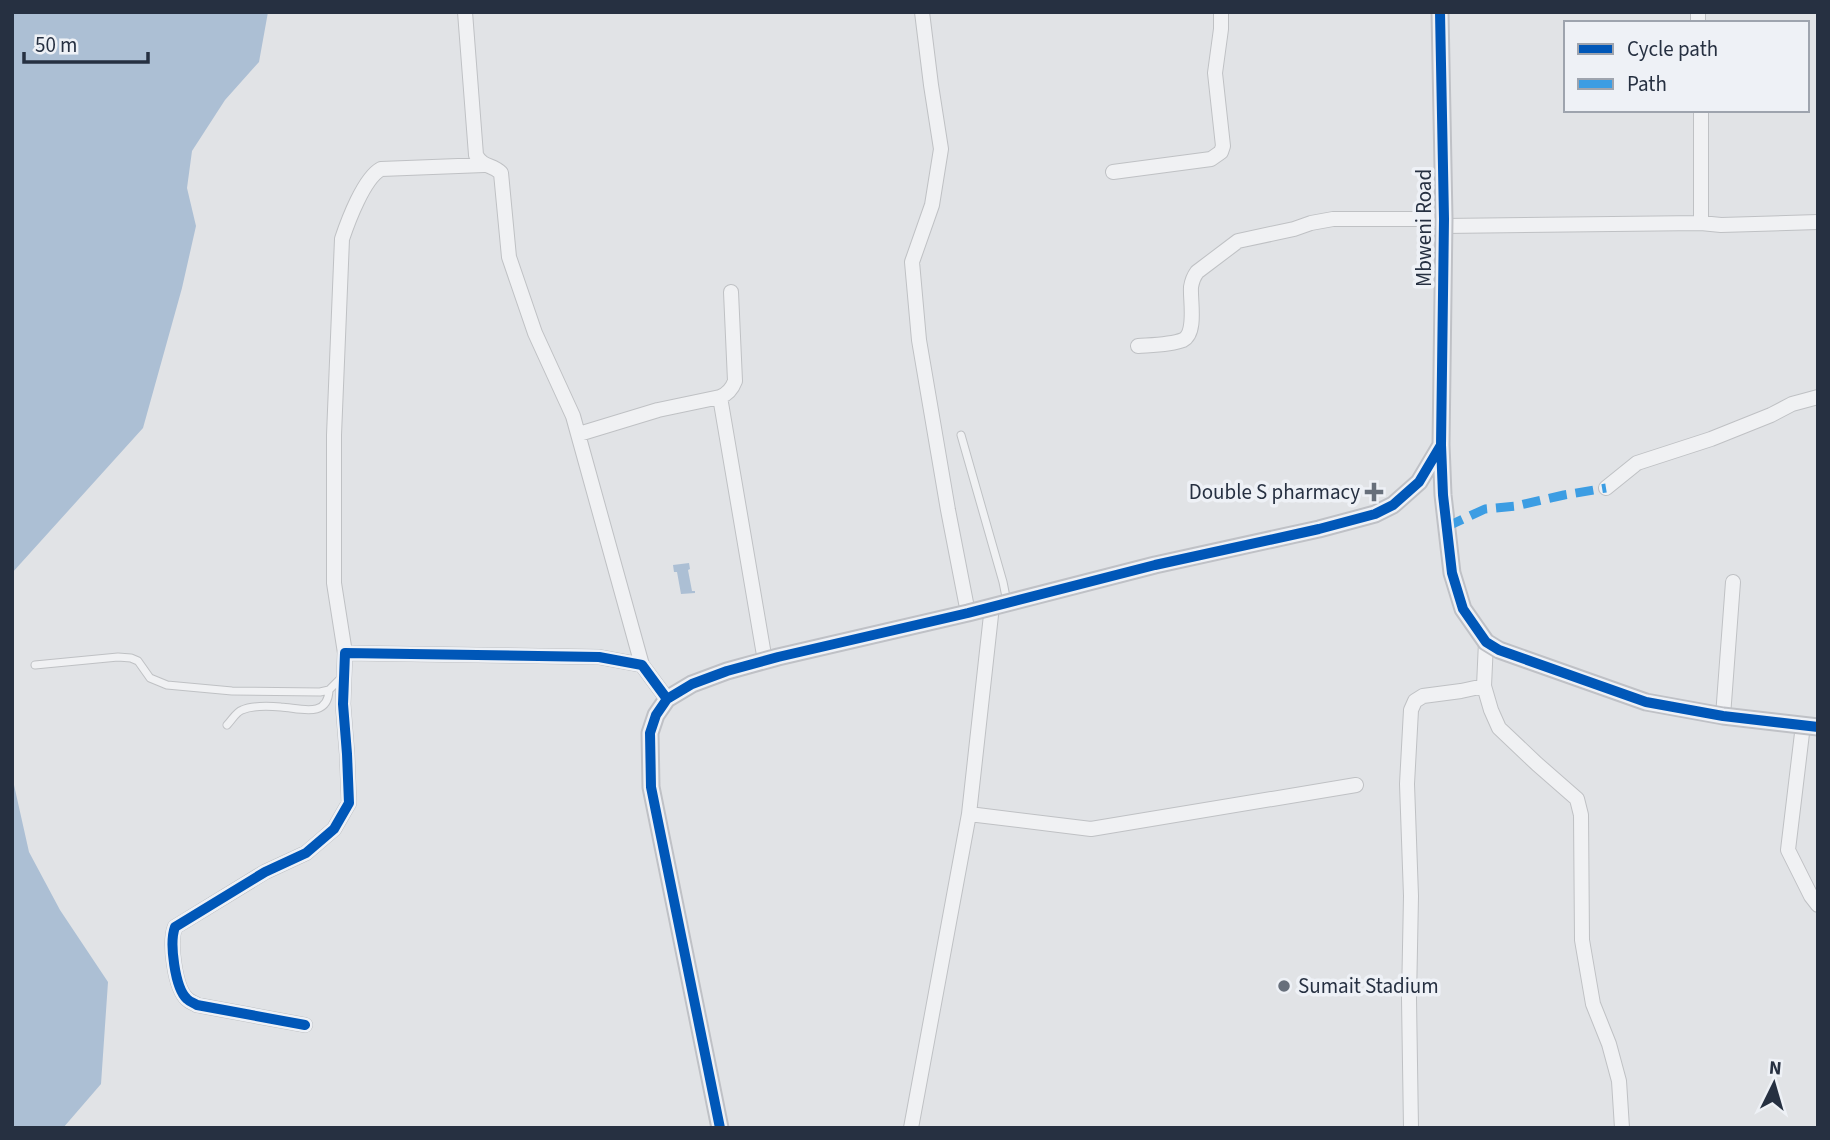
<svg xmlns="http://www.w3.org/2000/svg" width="1830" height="1140" font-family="'Source Sans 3',sans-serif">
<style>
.water{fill:#acbfd4}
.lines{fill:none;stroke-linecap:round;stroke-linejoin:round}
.lane-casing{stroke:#bfc1c4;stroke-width:9}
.street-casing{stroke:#bfc1c4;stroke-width:16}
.lane{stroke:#f0f1f3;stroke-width:7}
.street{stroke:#f0f1f3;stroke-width:14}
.secondary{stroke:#bfc1c6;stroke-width:19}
.quiet{stroke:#3c9de3;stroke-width:9;stroke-dasharray:18 9;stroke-linecap:butt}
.cycleway-casing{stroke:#eef1f6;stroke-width:15}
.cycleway{stroke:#0057b8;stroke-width:10}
.poi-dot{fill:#676f7b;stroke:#eef1f6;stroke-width:2.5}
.labels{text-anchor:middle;stroke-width:7;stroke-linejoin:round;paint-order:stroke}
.street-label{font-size:21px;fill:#263041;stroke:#eef1f6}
.poi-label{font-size:21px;fill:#263041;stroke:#eef1f6;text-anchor:end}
</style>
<rect width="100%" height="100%" fill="#e1e3e6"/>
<path class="water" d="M 12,12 L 268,12 L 259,62 L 225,100 L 192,151 L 187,188 L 196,226 L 182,288 L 143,428 L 12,573 Z
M 689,563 L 690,569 L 688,570 L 692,591 L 695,591 L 695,593 L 681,594 L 677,572 L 674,572 L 673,565 Z
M 12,776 L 29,852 L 60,910 L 108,982 L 101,1084 L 63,1128 L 12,1128 Z"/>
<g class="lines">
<defs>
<path id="lane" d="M 961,435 L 1003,582 L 1007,602
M 35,665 L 118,657 L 131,658 L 138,661 L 150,678 L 167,685 L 232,691 L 320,692 L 329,690 L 343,676
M 227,725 C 232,720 236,712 242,710 C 253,705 269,706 281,707 C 299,708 328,719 329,690"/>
<path id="street" d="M 465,12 L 476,155 C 483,168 492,164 501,173 L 509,257 L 535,333 L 573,416 L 642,665
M 922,12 L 931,85 L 941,149 L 932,205 L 912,262 L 919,340 L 948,510 L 968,613
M 1698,12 L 1698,23
M 1113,172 L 1211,159 L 1221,152 L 1223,146 L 1215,73 L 1221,29 L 1221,12
M 1701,223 L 1701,110
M 1444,226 L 1701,223 L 1721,225 L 1818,222
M 1138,346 C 1152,345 1170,345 1183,340 C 1197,333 1190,300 1191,287 C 1192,281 1194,276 1197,272 L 1238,241 L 1294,229 L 1311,223 L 1333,219 L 1444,219
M 720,397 L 765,661
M 579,434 L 658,410 L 720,397 C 728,394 732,389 735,381 L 731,292
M 1606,488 L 1637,463 L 1711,439 L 1771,415 L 1792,404 L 1818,397
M 1486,642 L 1484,686 L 1491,710 L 1499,728 L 1537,764 L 1577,799 L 1581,815 L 1582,940 L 1593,1004 L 1609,1044 L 1619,1081 L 1622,1128
M 345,653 L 334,583 L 334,435 L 342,239 C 348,221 364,178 381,169 L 484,165
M 1723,716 L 1733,582
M 1803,725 L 1788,850 L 1811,896 L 1818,905
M 969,814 L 1091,829 L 1356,785
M 305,1025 L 197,1005 C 194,1003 190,1002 187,999 C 175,988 169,943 175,927 L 265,872 L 306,853 L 334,829 L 349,803 L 347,754 L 343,704 L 345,653 L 599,657 L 642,665 L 667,699
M 911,1128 L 969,814 L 992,606
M 1411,1128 L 1409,999 L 1411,896 L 1407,784 L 1411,710 L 1415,701 L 1423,696 L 1461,691 L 1484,686"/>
</defs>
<use href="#lane" class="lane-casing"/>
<use href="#street" class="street-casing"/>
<use href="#lane" class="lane"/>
<use href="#street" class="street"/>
<path class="secondary" d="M 1440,12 L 1444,219 L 1441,445 L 1443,495 L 1452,573 L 1463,609 L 1486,642 L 1499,650 L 1646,702 L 1723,716 L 1818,727
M 720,1128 L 651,787 L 650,733 L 656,715 L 667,699 L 692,684 L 727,671 L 778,657 L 968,613 L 1155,565 L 1319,529 L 1375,514 L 1393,505 L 1419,482 L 1441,445"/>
<path class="quiet" d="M 1446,527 L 1485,509 L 1516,506 L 1564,495 L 1606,488"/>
<defs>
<path id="cycleway" d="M 1440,12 L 1444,219 L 1441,445 L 1443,495 L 1452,573 L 1463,609 L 1486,642 L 1499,650 L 1646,702 L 1723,716 L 1818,727
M 305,1025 L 197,1005 C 194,1003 190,1002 187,999 C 175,988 169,943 175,927 L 265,872 L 306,853 L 334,829 L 349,803 L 347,754 L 343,704 L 345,653 L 599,657 L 642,665 L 667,699
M 720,1128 L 651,787 L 650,733 L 656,715 L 667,699 L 692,684 L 727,671 L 778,657 L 968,613 L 1155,565 L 1319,529 L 1375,514 L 1393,505 L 1419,482 L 1441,445"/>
</defs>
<use href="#cycleway" class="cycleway-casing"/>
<use href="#cycleway" class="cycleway"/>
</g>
<g class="poi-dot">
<path d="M1370.5 481.5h7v7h7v7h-7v7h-7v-7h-7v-7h7z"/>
<circle cx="1284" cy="986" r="7"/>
</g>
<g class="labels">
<g class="street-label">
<text transform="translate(1424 228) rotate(-90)" y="7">Mbweni Road</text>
</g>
<g class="poi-label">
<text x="1360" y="499">Double S pharmacy</text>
<text x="1298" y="993" text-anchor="start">Sumait Stadium</text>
</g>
</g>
<rect width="1830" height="1140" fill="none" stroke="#263041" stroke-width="28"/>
<rect x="1564" y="21" width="245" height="91" fill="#eef1f6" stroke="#9ea4ae" stroke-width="2"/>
<rect x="1578" y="44" width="35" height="10" fill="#0057b8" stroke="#9ea4ae" stroke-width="2"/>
<text x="1627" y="56" font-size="21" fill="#263041">Cycle path</text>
<rect x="1578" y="79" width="35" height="10" fill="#3c9de3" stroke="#9ea4ae" stroke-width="2"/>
<text x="1627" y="91" font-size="21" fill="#263041">Path</text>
<g transform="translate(1774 1084) rotate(5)" stroke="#eef1f6" stroke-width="5" paint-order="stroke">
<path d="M0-5L12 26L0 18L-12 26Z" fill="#263041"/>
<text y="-10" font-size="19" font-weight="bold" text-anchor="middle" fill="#263041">N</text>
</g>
<path d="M24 52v10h124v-10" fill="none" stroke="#263041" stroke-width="3.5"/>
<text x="35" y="52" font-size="21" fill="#263041" stroke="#eef1f6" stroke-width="5" paint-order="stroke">50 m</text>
</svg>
